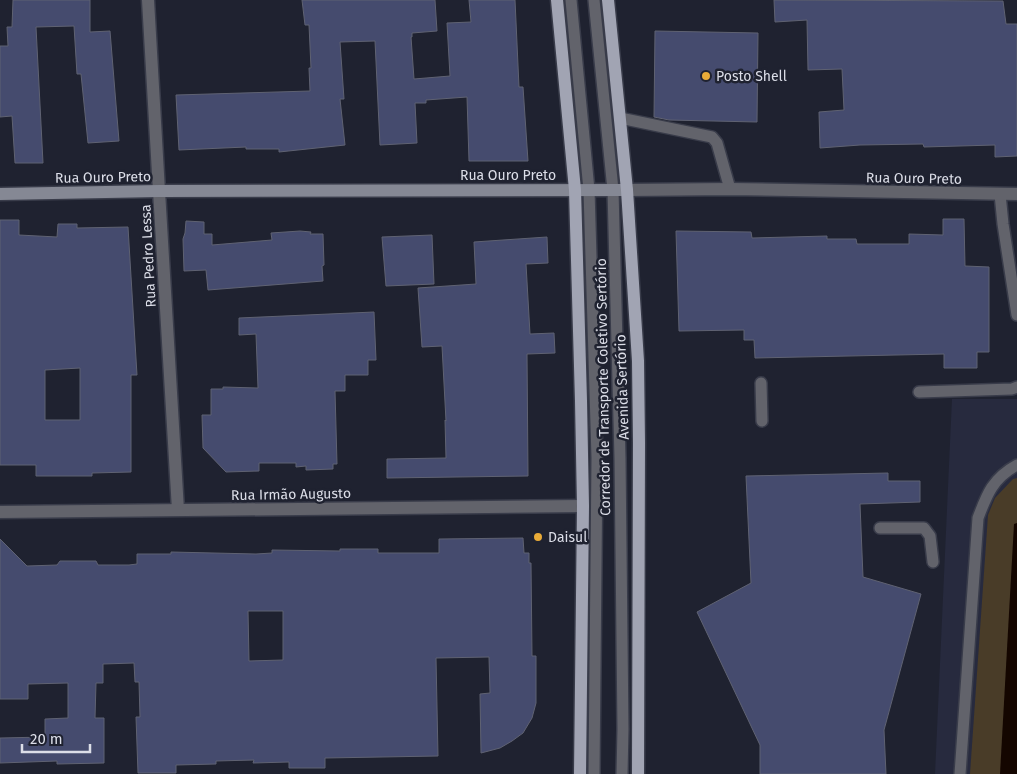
<svg xmlns="http://www.w3.org/2000/svg" width="1017" height="774" font-family="'Fira Sans',sans-serif">
<style>
.built{fill:#272a3e}
.green{fill:#493c28}
.water{fill:#140600}
.building{fill:#454b6e;stroke:#5f6272;fill-rule:evenodd}
.lines{fill:none;stroke-linecap:round;stroke-linejoin:round}
.service-casing{stroke:#393c4a;stroke-width:14}
.minor-casing{stroke:#393c4a;stroke-width:15}
.tertiary-casing{stroke:#393c4a;stroke-width:15}
.secondary-casing{stroke:#393c4a;stroke-width:15}
.primary-casing{stroke:#393c4a;stroke-width:15}
.service{stroke:#62636b;stroke-width:11}
.minor{stroke:#62636b;stroke-width:12}
.tertiary{stroke:#62636b;stroke-width:12}
.secondary{stroke:#858894;stroke-width:12}
.primary{stroke:#a1a4b3;stroke-width:12}
.poi-dot{fill:#e9ab38;stroke:#1f2230;stroke-width:2}
.labels{text-anchor:middle;stroke-width:5;stroke-linejoin:round;paint-order:stroke}
.poi-label{font-size:14px;fill:#dcdee8;stroke:#1f2230;text-anchor:start}
.street-label{font-size:14px;fill:#dcdee8;stroke:#1f2230}
</style>
<rect width="100%" height="100%" fill="#1f2230"/>
<path class="built" d="M 952,399 L 1017,399 L 1017,774 L 935,774 Z"/>
<path class="green" d="M 1017,478 L 1017,774 L 970,774 L 988,515 L 995,498 L 1013,479 Z"/>
<path class="water" d="M 1017,523 L 1017,774 L 1000,774 L 1014,524 Z"/>
<path class="building" d="M 13,0 L 90,0 L 90,32 L 110,31 L 119,141 L 88,143 L 81,74 L 77,74 L 74,26 L 36,27 L 43,163 L 15,163 L 12,116 L 0,117 L 0,46 L 8,46 L 7,27 L 12,27 Z
M 302,0 L 435,0 L 437,31 L 412,33 L 412,37 L 411,37 L 414,79 L 450,76 L 447,23 L 471,22 L 469,0 L 515,0 L 519,87 L 523,87 L 528,161 L 469,161 L 467,97 L 426,100 L 426,103 L 415,103 L 417,143 L 380,145 L 375,41 L 340,42 L 344,99 L 340,99 L 345,145 L 279,152 L 279,149 L 246,149 L 246,147 L 179,150 L 176,95 L 310,91 L 309,68 L 311,68 L 309,25 L 305,25 Z
M 774,0 L 1003,1 L 1006,24 L 1017,24 L 1017,156 L 995,157 L 995,145 L 924,147 L 923,144 L 860,145 L 820,148 L 819,112 L 844,110 L 842,69 L 808,70 L 807,20 L 775,22 Z
M 655,31 L 758,33 L 757,122 L 669,120 L 654,117 Z
M 943,219 L 964,219 L 965,266 L 989,267 L 989,352 L 977,352 L 977,368 L 944,368 L 944,354 L 755,358 L 754,340 L 744,340 L 744,330 L 679,331 L 676,231 L 751,232 L 752,238 L 827,236 L 827,239 L 856,239 L 857,244 L 909,244 L 909,234 L 943,235 Z
M 0,220 L 19,220 L 19,235 L 57,237 L 58,224 L 77,224 L 77,228 L 128,227 L 137,375 L 131,375 L 131,472 L 92,473 L 92,476 L 36,476 L 36,465 L 0,465 ZM 80,368 L 80,420 L 45,420 L 45,370 Z
M 186,221 L 204,222 L 204,234 L 212,234 L 212,245 L 272,240 L 271,233 L 300,231 L 311,232 L 310,234 L 323,234 L 324,265 L 322,266 L 323,281 L 208,290 L 206,270 L 184,271 L 183,239 L 185,233 Z
M 432,235 L 434,284 L 386,286 L 382,237 Z
M 547,237 L 548,263 L 526,264 L 530,334 L 554,333 L 555,353 L 527,354 L 528,476 L 387,478 L 387,459 L 446,458 L 445,420 L 446,421 L 442,346 L 422,347 L 418,288 L 476,284 L 474,242 Z
M 374,312 L 376,360 L 368,360 L 368,375 L 345,375 L 345,391 L 335,391 L 337,464 L 333,464 L 333,469 L 306,470 L 306,466 L 296,467 L 296,463 L 259,463 L 259,471 L 226,472 L 203,448 L 202,415 L 211,415 L 211,389 L 223,389 L 223,387 L 258,388 L 256,334 L 239,335 L 239,318 Z
M 888,473 L 888,481 L 920,481 L 920,502 L 860,504 L 863,577 L 921,594 L 884,730 L 886,774 L 760,774 L 760,745 L 697,612 L 751,583 L 746,476 Z
M 523,538 L 524,553 L 529,553 L 529,563 L 531,563 L 532,656 L 536,656 L 536,703 L 532,718 L 523,733 L 512,741 L 500,748 L 481,753 L 480,694 L 490,693 L 489,657 L 436,658 L 438,756 L 325,758 L 325,768 L 289,768 L 289,762 L 253,763 L 254,760 L 216,761 L 216,764 L 176,765 L 176,773 L 138,773 L 136,717 L 140,717 L 139,682 L 135,682 L 134,663 L 103,664 L 103,683 L 96,683 L 95,718 L 104,718 L 104,763 L 57,764 L 57,761 L 0,763 L 0,738 L 45,737 L 45,719 L 68,718 L 68,683 L 28,684 L 28,699 L 0,699 L 0,539 L 27,566 L 57,565 L 60,561 L 96,561 L 98,565 L 129,565 L 137,564 L 137,554 L 171,554 L 171,552 L 256,554 L 272,553 L 272,550 L 340,551 L 340,549 L 378,549 L 378,553 L 439,553 L 439,539 ZM 248,611 L 283,611 L 283,660 L 249,661 Z"/>
<g class="lines">
<defs>
<path id="service" d="M 571,0 L 589,190 L 597,458 L 594,774
M 594,0 L 613,190 L 620,458 L 623,729 L 622,774
M 620,118 L 712,137 L 717,143 L 730,189
M 1000,194 L 1003,224 L 1017,315
M 761,383 L 762,421
M 919,392 L 1012,389 L 1017,387
M 880,528 L 924,528 L 930,536 L 933,562
M 960,774 L 978,518 C 987,494 993,478 1017,465"/>
<path id="minor" d="M 159,191 L 178,510
M 0,512 L 583,506"/>
<path id="tertiary" d="M 148,0 L 159,191
M 627,190 L 730,189 L 1017,194"/>
<path id="secondary" d="M 0,194 L 159,191 L 627,190"/>
<path id="primary" d="M 557,0 L 575,190 L 581,401 L 583,506 L 580,774
M 608,0 L 627,190 L 638,361 L 639,443 L 638,774"/>
</defs>
<use href="#service" class="service-casing"/>
<use href="#minor" class="minor-casing"/>
<use href="#tertiary" class="tertiary-casing"/>
<use href="#secondary" class="secondary-casing"/>
<use href="#primary" class="primary-casing"/>
<use href="#service" class="service"/>
<use href="#minor" class="minor"/>
<use href="#tertiary" class="tertiary"/>
<use href="#secondary" class="secondary"/>
<use href="#primary" class="primary"/>
</g>
<g class="poi-dot">
<circle cx="706" cy="76" r="5"/>
<circle cx="538" cy="537" r="5"/>
</g>
<g class="labels">
<g class="poi-label">
<text x="716" y="81">Posto Shell</text>
<text x="548" y="542">Daisul</text>
</g>
<g class="street-label">
<text x="508" y="180">Rua Ouro Preto</text>
<text transform="translate(103 177) rotate(-1)" y="5">Rua Ouro Preto</text>
<text transform="translate(914 178) rotate(1)" y="5">Rua Ouro Preto</text>
<text transform="translate(148 256) rotate(-93)" y="5">Rua Pedro Lessa</text>
<text transform="translate(603 387) rotate(-91)" y="5">Corredor de Transporte Coletivo Sertório</text>
<text transform="translate(622 387) rotate(-92)" y="5">Avenida Sertório</text>
<text transform="translate(291 494) rotate(-1)" y="5">Rua Irmão Augusto</text>
</g>
</g>
<path d="M22 744v8h68v-8" fill="none" stroke="#dcdee8" stroke-width="2.5"/>
<text x="30" y="744" font-size="15" fill="#dcdee8" stroke="#1f2230" stroke-width="4" paint-order="stroke">20 m</text>
</svg>
